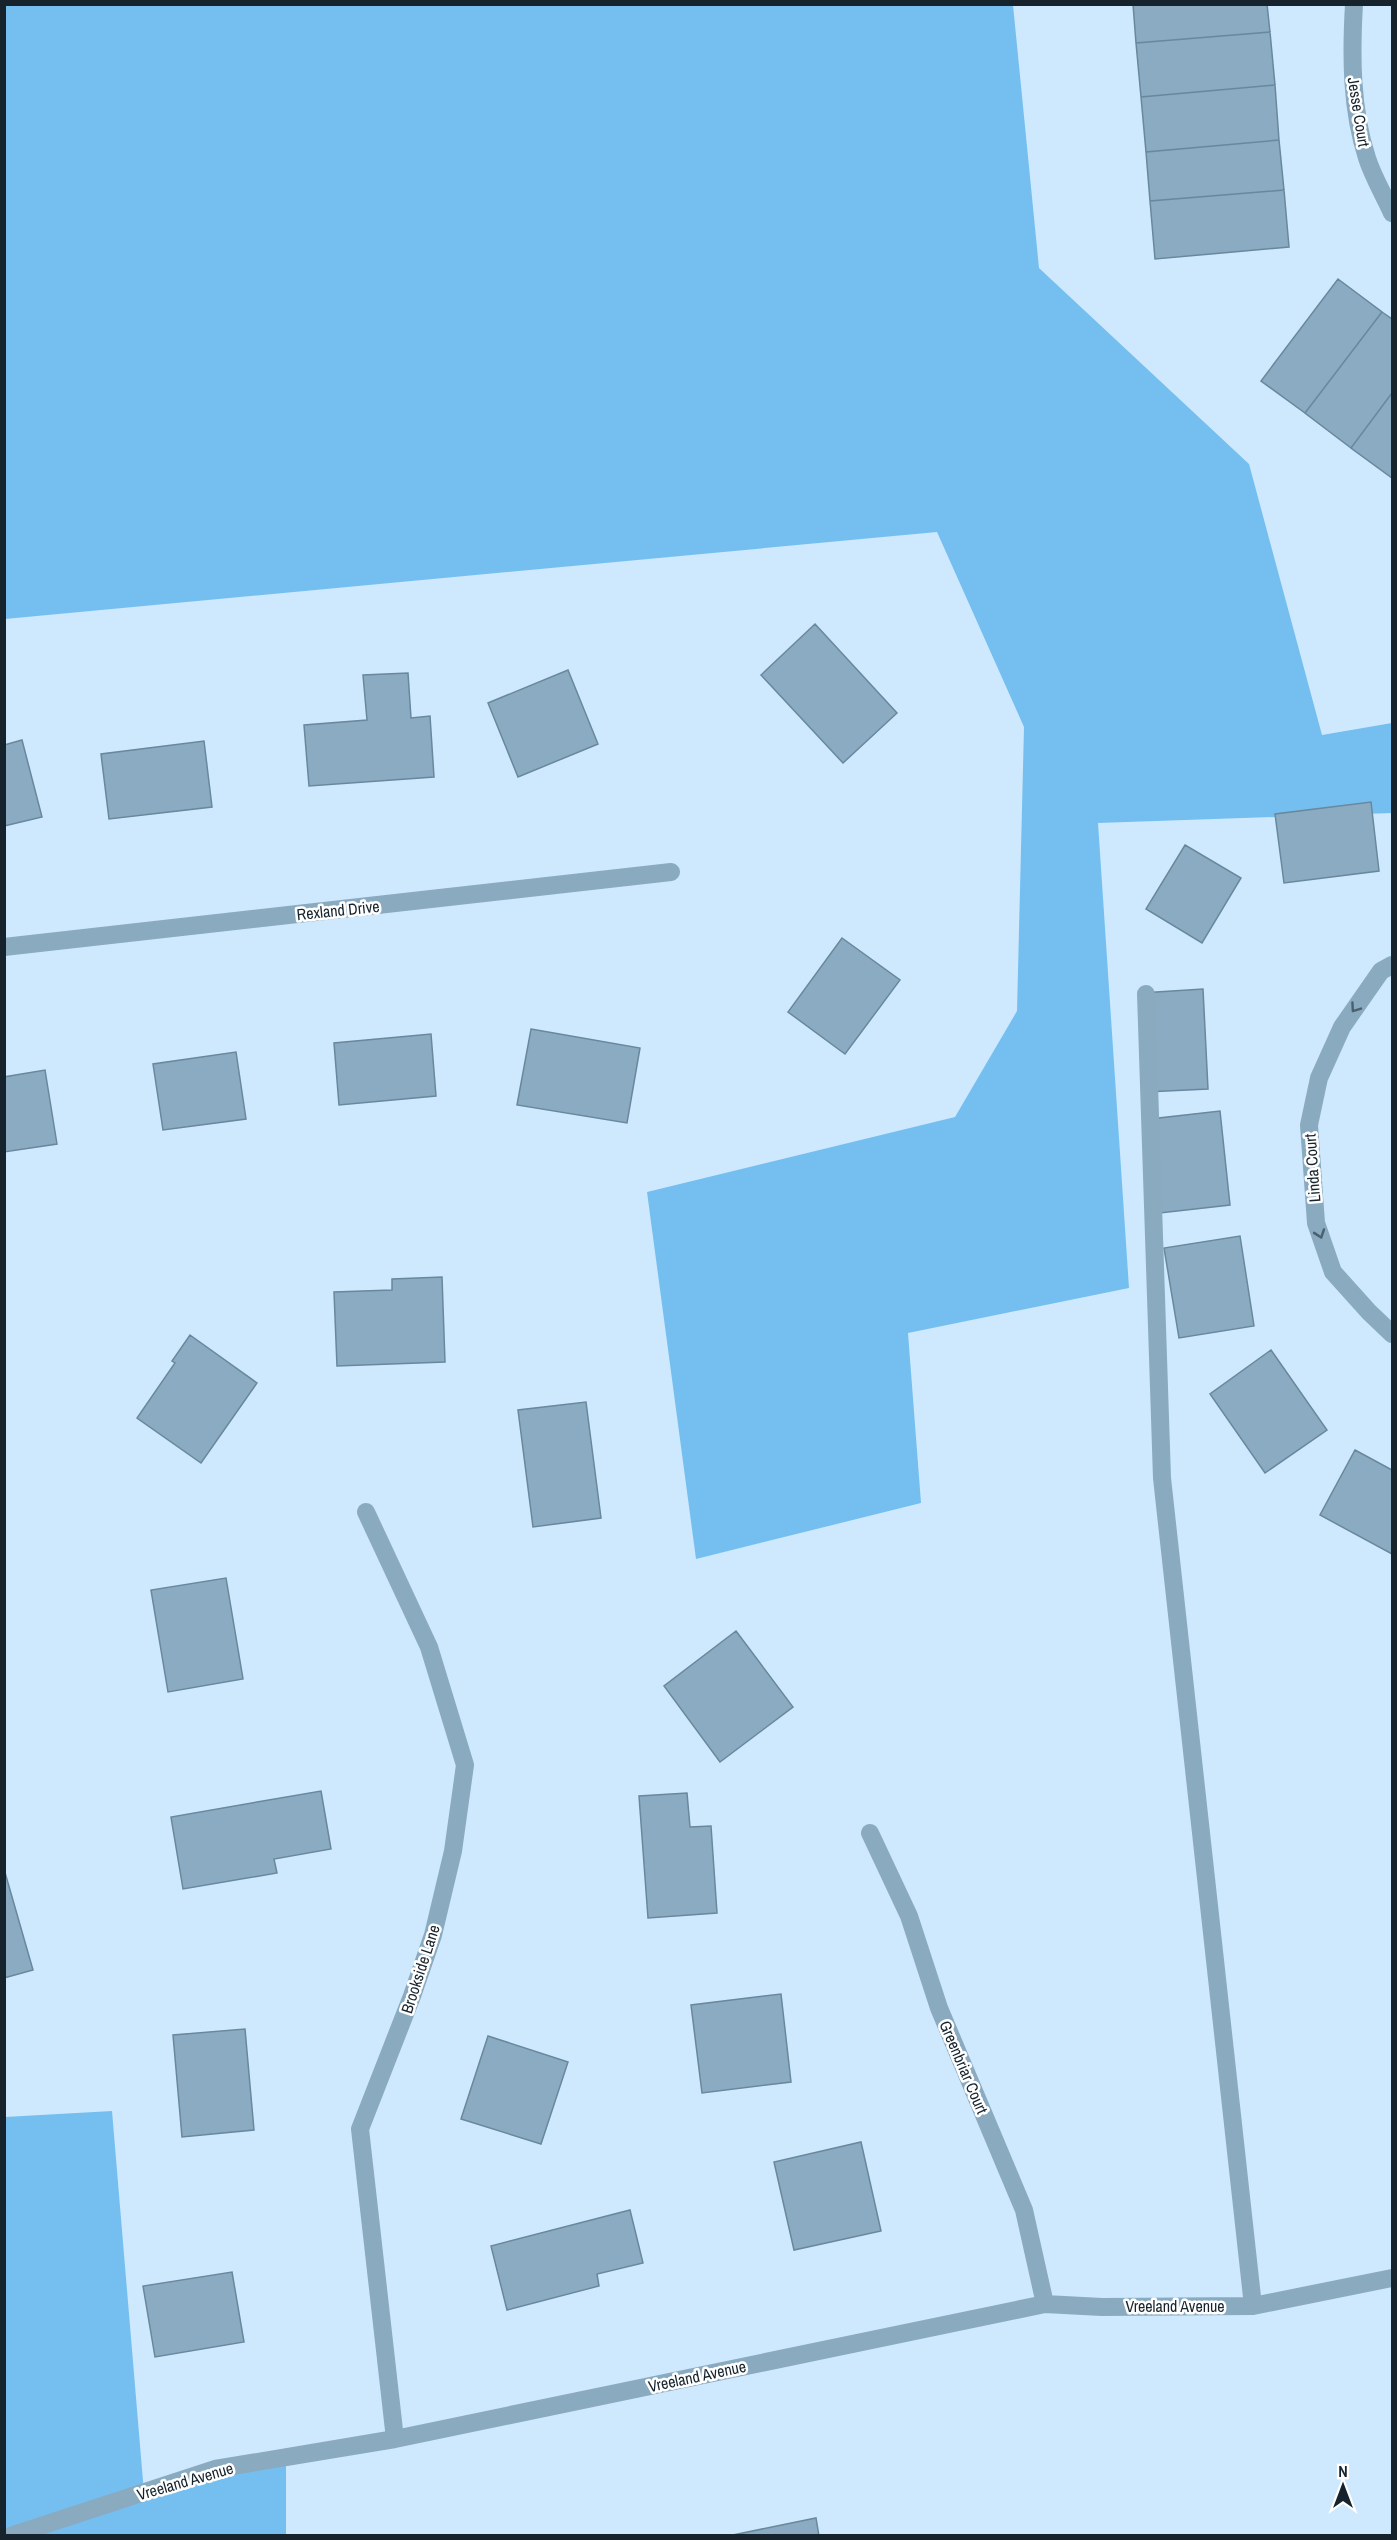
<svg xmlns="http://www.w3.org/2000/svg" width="1397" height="2540" font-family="'Archivo Narrow',sans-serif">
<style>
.green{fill:#75bff0}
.building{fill:#8babc2;stroke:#68889e;stroke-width:1.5}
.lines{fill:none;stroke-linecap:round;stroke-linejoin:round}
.minor{stroke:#8aaac0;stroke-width:18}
.oneway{stroke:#4a606f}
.labels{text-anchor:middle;stroke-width:5;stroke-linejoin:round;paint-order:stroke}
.street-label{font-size:16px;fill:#16232c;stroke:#fff}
</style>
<rect width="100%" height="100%" fill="#cee9fd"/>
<path class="green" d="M 5,5 L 1013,5 L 1039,268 L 1249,464 L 1322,735 L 1392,723 L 1392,813 L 1098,823 L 1129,1288 L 908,1333 L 921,1503 L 696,1559 L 647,1192 L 955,1117 L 1017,1011 L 1024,727 L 937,532 L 5,619 Z
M 112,2111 L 144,2493 L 286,2461 L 286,2535 L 5,2536 L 5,2117 Z"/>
<path class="building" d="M 1133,4 L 1267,4 L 1270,32 L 1136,43 Z
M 1270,32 L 1275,85 L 1141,97 L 1136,43 Z
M 1275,85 L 1279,140 L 1146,152 L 1141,97 Z
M 1279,140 L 1284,190 L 1150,201 L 1146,152 Z
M 1284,190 L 1289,247 L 1155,259 L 1150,201 Z
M 1338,279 L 1382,312 L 1305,413 L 1261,381 Z
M 1382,312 L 1392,319 L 1392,393 L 1351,448 L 1305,413 Z
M 1392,393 L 1392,478 L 1351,448 Z
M 815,624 L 897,713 L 843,763 L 761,675 Z
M 568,670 L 598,744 L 518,777 L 488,703 Z
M 408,673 L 411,718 L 430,716 L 434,777 L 309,786 L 304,725 L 367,720 L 363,675 Z
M 22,740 L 42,817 L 4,826 L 4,745 Z
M 204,741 L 212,807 L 109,819 L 101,754 Z
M 1371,802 L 1379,871 L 1284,883 L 1275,814 Z
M 1185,845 L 1241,878 L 1202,943 L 1146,909 Z
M 842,938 L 900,980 L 845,1054 L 788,1012 Z
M 1203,989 L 1208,1089 L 1146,1092 L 1141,993 Z
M 531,1029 L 640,1048 L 627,1123 L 517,1105 Z
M 431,1034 L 436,1096 L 339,1105 L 334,1043 Z
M 236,1052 L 246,1119 L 163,1130 L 153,1064 Z
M 45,1070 L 57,1144 L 4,1152 L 4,1077 Z
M 1220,1111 L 1230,1205 L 1160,1213 L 1150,1119 Z
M 1240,1236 L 1254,1326 L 1179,1338 L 1164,1248 Z
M 442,1277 L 445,1362 L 337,1366 L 334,1292 L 392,1290 L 392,1279 Z
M 190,1335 L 257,1383 L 201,1463 L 137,1418 L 175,1363 L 172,1361 Z
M 1271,1350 L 1327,1430 L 1265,1473 L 1210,1394 Z
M 586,1402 L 601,1518 L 533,1527 L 518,1410 Z
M 1355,1450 L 1392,1470 L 1392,1554 L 1320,1515 Z
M 226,1578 L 243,1679 L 168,1692 L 151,1590 Z
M 736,1631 L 793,1707 L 720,1762 L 664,1686 Z
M 321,1791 L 331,1849 L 274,1859 L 277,1873 L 183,1889 L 171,1817 Z
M 687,1793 L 690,1827 L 711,1826 L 717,1913 L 648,1918 L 639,1796 Z
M 4,1869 L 33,1970 L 4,1978 Z
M 781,1994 L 791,2082 L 702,2093 L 691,2005 Z
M 245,2029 L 254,2130 L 182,2137 L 173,2035 Z
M 488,2036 L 568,2062 L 541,2144 L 461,2119 Z
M 861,2142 L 881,2231 L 794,2250 L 774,2162 Z
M 630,2210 L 643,2263 L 597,2274 L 599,2286 L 507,2310 L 491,2246 Z
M 232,2272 L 244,2342 L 155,2357 L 143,2286 Z
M 816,2518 L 819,2536 L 728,2536 Z"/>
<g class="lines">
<path class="minor" d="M 1354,4 C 1351,55 1351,109 1367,158 C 1373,177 1384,195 1392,213
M 4,947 L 671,872
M 1392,965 L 1381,971 L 1342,1027 L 1319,1078 L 1309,1125 L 1316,1223 L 1333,1272 L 1369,1312 L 1392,1334
M 1146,994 L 1162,1478 L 1253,2306
M 366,1512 L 429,1647 L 465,1765 L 453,1851 L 433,1935 L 412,1996 L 360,2129 L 395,2439
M 870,1833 L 909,1916 L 939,2008 L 1024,2210 L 1045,2304
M 10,2536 L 215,2469 L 395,2439 L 1045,2304 L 1102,2307 L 1253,2306 L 1392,2278"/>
</g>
<defs><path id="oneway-chevron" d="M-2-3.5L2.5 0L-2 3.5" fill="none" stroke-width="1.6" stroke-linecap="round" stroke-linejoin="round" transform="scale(1.5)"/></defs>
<g class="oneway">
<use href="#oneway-chevron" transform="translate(1355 1008) rotate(125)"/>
<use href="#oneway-chevron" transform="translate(1320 1234) rotate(71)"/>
</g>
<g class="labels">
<g class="street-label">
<text transform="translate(1359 112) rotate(81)" y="6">Jesse Court</text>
<text transform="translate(338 910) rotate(-6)" y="6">Rexland Drive</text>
<text transform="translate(1312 1168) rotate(-94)" y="6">Linda Court</text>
<text transform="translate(420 1969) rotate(-72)" y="6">Brookside Lane</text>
<text transform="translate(964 2067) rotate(67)" y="6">Greenbriar Court</text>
<text x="1175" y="2312">Vreeland Avenue</text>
<text transform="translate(697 2376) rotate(-12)" y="6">Vreeland Avenue</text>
<text transform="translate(185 2481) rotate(-16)" y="6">Vreeland Avenue</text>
</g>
</g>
<rect width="1397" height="2540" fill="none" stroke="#16232c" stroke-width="12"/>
<g transform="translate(1343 2486)" stroke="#ffffff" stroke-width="4.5" paint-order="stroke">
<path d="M0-4.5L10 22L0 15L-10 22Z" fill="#16232c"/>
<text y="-9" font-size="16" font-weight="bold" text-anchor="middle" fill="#16232c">N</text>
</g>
</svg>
